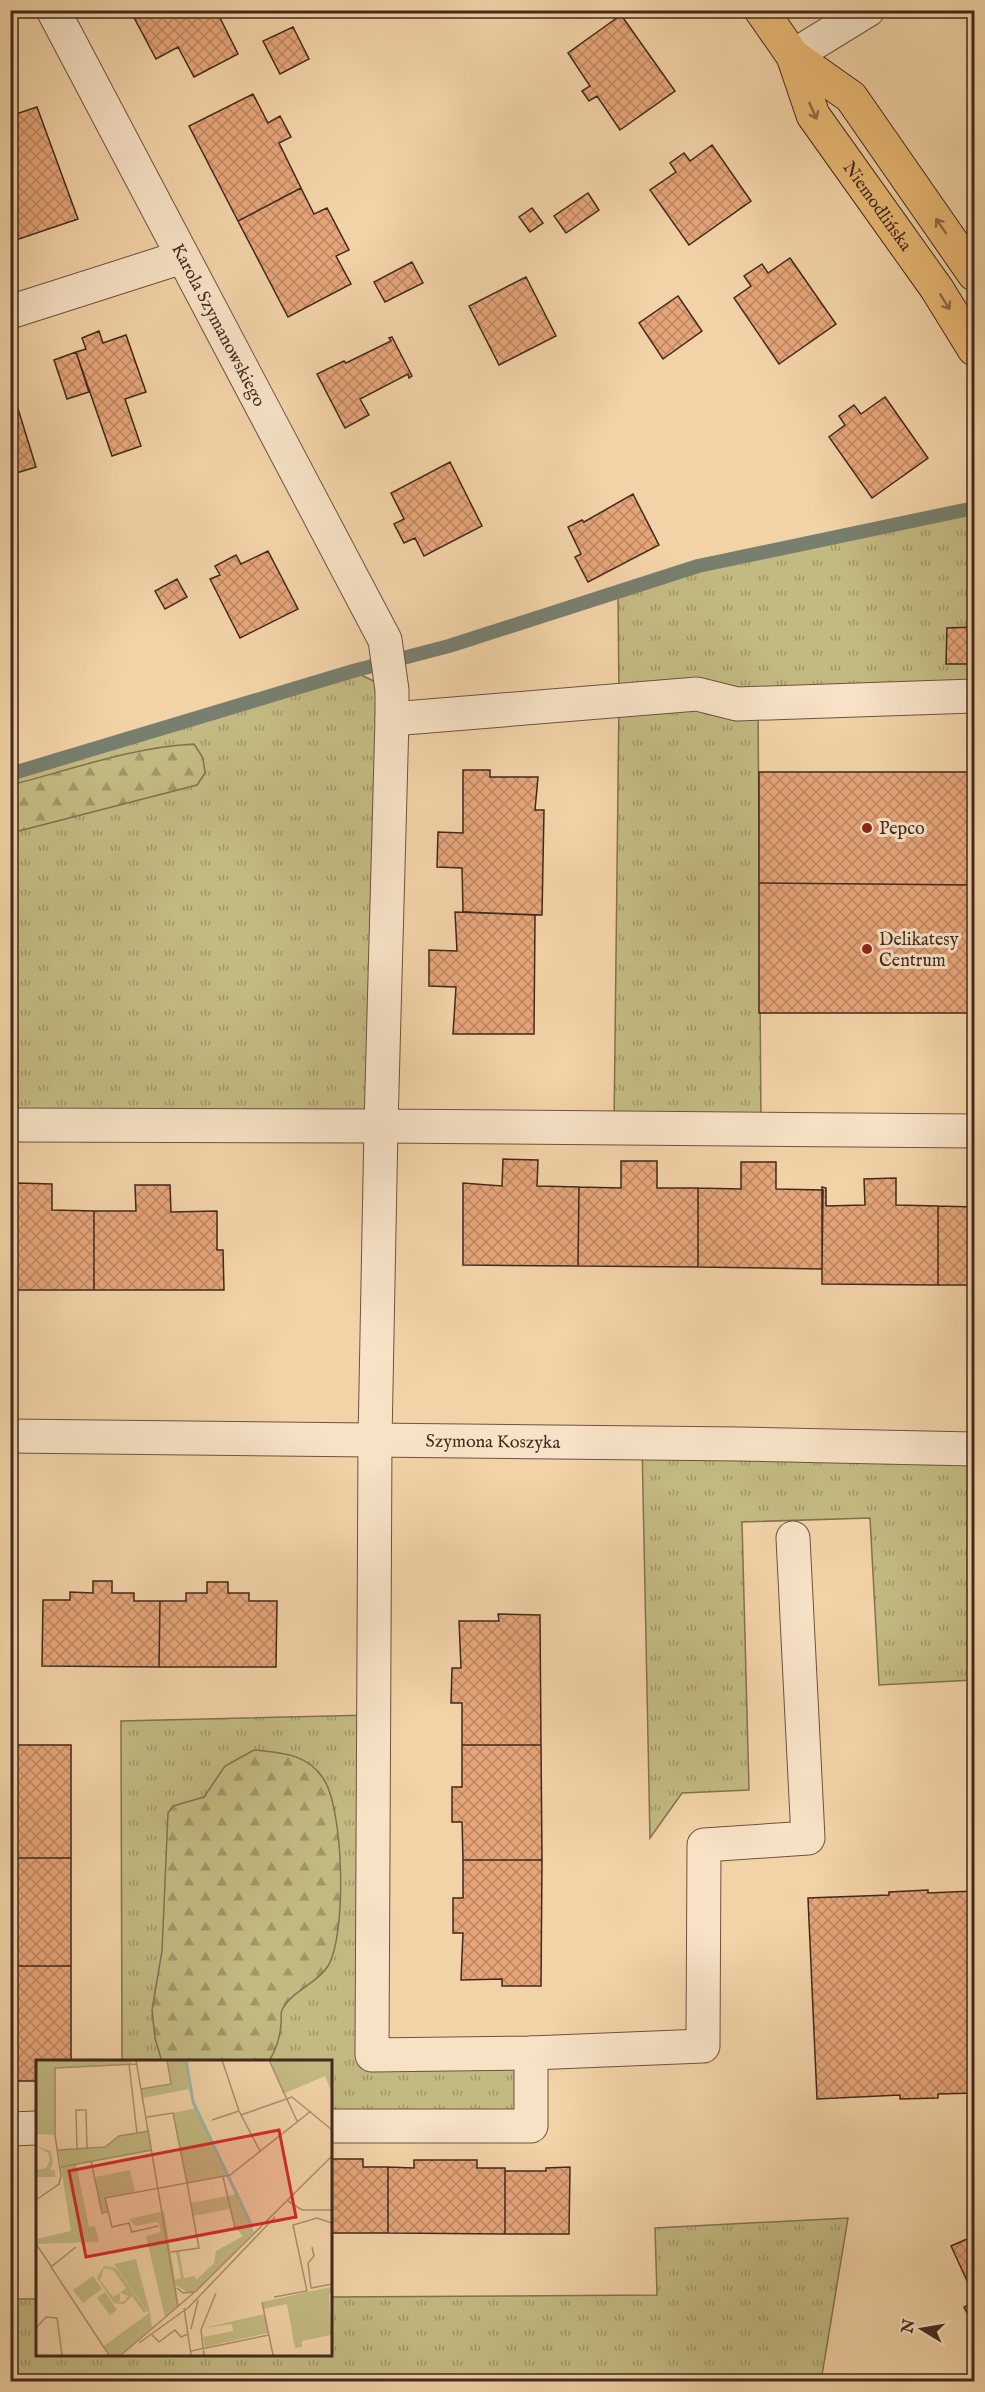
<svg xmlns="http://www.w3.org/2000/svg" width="985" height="2392" font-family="'IM FELL English',serif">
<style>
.grass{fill:url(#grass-tufts);stroke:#827250;stroke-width:1.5}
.forest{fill:url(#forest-firs);stroke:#827250;stroke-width:1.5}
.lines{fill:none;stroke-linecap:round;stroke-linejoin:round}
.stream{stroke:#787f6e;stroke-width:14}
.building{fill:url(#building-cross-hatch);stroke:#42291d;stroke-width:1.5}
.minor-casing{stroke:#6e5340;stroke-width:35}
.major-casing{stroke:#42291d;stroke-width:35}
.minor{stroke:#f7e2c6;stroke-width:33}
.major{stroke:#e9b974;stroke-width:33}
.oneway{stroke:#8d6a44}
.poi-dot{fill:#8f2418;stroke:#f7e2c6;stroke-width:2}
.labels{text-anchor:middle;stroke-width:6;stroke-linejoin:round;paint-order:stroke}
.street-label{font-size:18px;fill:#42291d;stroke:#f7e2c6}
.poi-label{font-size:18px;fill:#42291d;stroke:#f7e2c6;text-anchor:start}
.inset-river{fill:none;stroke:#9cb8a4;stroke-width:3}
.inset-road{fill:none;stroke:#ac8e70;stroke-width:1.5}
.view{fill:#d62828;fill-opacity:0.15;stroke:#d62828;stroke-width:3}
.inset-edge{fill:none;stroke:#42291d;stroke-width:3}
</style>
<defs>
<pattern id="grass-tufts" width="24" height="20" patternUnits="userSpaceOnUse" patternTransform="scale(1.5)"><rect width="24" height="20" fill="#c3ba82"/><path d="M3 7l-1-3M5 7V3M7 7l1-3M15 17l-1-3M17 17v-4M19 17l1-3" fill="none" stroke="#a0976a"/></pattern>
<pattern id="forest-firs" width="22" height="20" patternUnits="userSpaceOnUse" patternTransform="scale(1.5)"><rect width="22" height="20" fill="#c3ba82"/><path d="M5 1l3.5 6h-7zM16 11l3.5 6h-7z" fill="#a0976a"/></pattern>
<pattern id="building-cross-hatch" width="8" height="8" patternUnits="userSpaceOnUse" patternTransform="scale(1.5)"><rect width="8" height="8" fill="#e5a579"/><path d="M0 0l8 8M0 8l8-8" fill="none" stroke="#bb8663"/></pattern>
</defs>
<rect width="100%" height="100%" fill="#f2d2a7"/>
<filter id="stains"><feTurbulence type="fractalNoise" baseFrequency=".00333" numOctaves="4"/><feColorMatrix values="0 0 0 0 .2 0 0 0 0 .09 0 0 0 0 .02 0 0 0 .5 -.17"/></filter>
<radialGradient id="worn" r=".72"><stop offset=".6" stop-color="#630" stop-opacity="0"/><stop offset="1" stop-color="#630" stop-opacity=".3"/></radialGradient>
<path class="grass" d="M 974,508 L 974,692 L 758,703 L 761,1129 L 614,1128 L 619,700 L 618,592 L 698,566 Z
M 353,671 L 392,690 L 381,1126 L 11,1125 L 11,774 Z
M 642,1443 L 974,1449 L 974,1680 L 879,1685 L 870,1518 L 742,1522 L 749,1790 L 682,1793 L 650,1838 Z
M 373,1715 L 372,2054 L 531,2053 L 531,2126 L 330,2126 L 330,2062 L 122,2062 L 121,1721 Z
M 848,2218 L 821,2381 L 661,2382 L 660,2379 L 660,2382 L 11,2381 L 11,2299 L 37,2299 L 38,2354 L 330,2354 L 330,2297 L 657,2295 L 655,2228 Z"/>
<path class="forest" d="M 194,744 L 203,758 L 205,773 L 197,785 L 11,833 L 11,785 C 70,770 133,747 194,744 Z
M 254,1750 C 281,1753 306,1753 323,1778 C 344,1808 347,1934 328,1966 C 317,1984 291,1991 282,2010 C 280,2014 282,2020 281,2024 C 280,2037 276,2051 268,2062 L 162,2062 L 155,2038 L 152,2010 L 162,1951 L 168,1813 L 173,1806 L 204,1797 L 225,1766 Z"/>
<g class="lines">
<path class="stream" d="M 10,774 L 353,671 L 449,646 L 698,566 L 974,508"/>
</g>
<path class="building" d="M 130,10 L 216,10 L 238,54 L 194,77 L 178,47 L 156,59 Z
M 621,15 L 675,91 L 620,130 L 597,96 L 589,101 L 582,91 L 590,86 L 568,53 Z
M 293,27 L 309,59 L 280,74 L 263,41 Z
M 253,94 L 268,123 L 280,116 L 291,137 L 279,143 L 301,188 L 238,221 L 189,126 Z
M 37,107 L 78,219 L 10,242 L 10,116 Z
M 712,145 L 751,201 L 689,245 L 650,190 L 676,172 L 670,163 L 684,153 L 690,161 Z
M 301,188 L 314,214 L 327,208 L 349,250 L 336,256 L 351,284 L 288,317 L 238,221 Z
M 588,193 L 599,210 L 566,233 L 554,216 Z
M 532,208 L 543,223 L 530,232 L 519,217 Z
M 790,258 L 836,324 L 779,364 L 734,298 L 751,286 L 744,276 L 762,264 L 768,273 Z
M 412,262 L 423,283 L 385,302 L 374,282 Z
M 526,277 L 556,336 L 499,365 L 469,306 Z
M 678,296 L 702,331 L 663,359 L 639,323 Z
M 99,331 L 103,343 L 126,335 L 146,392 L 125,399 L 141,446 L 112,456 L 76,352 L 86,349 L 82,338 Z
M 392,337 L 412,376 L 409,378 L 408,374 L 360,399 L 369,415 L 345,428 L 317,374 L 344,361 L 346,363 L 391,341 L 389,338 Z
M 76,352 L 89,392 L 67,399 L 54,360 Z
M 10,383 L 36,467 L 10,475 Z
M 885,397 L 928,458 L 872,498 L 829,437 L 845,425 L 839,416 L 854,405 L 861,414 Z
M 450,462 L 482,526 L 424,556 L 415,538 L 404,543 L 394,524 L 404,519 L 391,493 Z
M 633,494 L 659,545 L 588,582 L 575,557 L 581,554 L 568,527 L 582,520 L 584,522 Z
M 268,551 L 298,609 L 240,638 L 210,579 L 220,575 L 215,566 L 236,555 L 241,564 Z
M 177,579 L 187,597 L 165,609 L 155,591 Z
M 974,627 L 974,664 L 946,664 L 947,628 Z
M 463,770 L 490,770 L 490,777 L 538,777 L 535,810 L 544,810 L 542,915 L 463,912 L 462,868 L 437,867 L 438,832 L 463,833 Z
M 759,772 L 974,772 L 974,885 L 759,883 Z
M 759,883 L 974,885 L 974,1013 L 759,1013 Z
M 455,912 L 535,915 L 534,1034 L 453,1034 L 456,987 L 429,986 L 429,950 L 457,951 Z
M 503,1159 L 538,1160 L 537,1186 L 579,1187 L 578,1266 L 463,1265 L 463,1183 L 502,1186 Z
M 621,1161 L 657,1161 L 657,1188 L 698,1188 L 698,1267 L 578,1266 L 579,1187 L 621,1188 Z
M 741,1162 L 776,1162 L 776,1189 L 823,1190 L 822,1269 L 698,1267 L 698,1188 L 741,1189 Z
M 896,1178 L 896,1205 L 938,1206 L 938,1285 L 822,1284 L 822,1187 L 826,1188 L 826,1206 L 865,1205 L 864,1179 Z
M 17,1183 L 52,1184 L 52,1210 L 94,1211 L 94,1290 L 10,1290 L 10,1210 L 16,1210 Z
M 135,1185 L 170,1185 L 171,1212 L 217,1211 L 217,1250 L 223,1250 L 224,1290 L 94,1290 L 94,1211 L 136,1211 Z
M 938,1206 L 974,1207 L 974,1285 L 938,1285 Z
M 93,1581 L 112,1581 L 112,1593 L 134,1593 L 134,1601 L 160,1601 L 159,1667 L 42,1666 L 43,1600 L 70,1600 L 70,1592 L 93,1593 Z
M 207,1582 L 228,1582 L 228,1593 L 249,1593 L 249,1601 L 277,1601 L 276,1667 L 159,1667 L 160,1601 L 186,1601 L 186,1593 L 207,1593 Z
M 498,1614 L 540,1615 L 541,1745 L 462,1745 L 462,1703 L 451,1703 L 452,1668 L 461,1668 L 459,1621 L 499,1621 Z
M 10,1745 L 71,1745 L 71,1858 L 10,1858 Z
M 462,1745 L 541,1745 L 542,1860 L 463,1860 L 462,1822 L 452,1822 L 452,1787 L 462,1787 Z
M 10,1858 L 71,1858 L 71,1966 L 10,1966 Z
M 463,1860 L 542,1860 L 541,1986 L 502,1986 L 502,1979 L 461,1980 L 463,1933 L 453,1933 L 453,1898 L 463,1898 Z
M 928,1890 L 928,1893 L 974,1891 L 974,2093 L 938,2094 L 938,2098 L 900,2099 L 900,2095 L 817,2099 L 808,1898 L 889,1895 L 889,1892 Z
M 10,1966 L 71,1966 L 71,2062 L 38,2062 L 38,2081 L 10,2081 Z
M 330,2159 L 363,2159 L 363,2167 L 388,2167 L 388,2233 L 330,2233 Z
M 414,2160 L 477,2160 L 477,2168 L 505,2168 L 505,2234 L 388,2233 L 388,2167 L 414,2168 Z
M 570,2167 L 569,2234 L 505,2234 L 505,2171 L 546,2171 L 546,2168 Z
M 974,2236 L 974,2296 L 951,2246 Z
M 974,2302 L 974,2324 L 973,2325 L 964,2307 Z"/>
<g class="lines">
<defs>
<g id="minor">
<path id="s1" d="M 53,10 L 385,640 L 392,690 L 392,719 L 381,1126 L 974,1131"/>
<path d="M 793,56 L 868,10"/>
<path d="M 10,312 L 182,257"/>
<path d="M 392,719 L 697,694 L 737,704 L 974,696"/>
<path d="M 10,1125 L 381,1126 L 375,1440 L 372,2055 L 531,2053 L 703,2046 L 704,1845 L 808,1838 L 793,1538"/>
<path id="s2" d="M 10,1436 L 740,1444 L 974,1449"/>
<path d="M 330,2126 L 531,2126 L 531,2053"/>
<path d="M 10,2129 L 38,2128"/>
</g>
<g id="major">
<path id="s3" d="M 761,10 L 793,56 L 813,115 L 937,289 L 974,349"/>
<path d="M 793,56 L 851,97 L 974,274"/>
</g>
</defs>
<use href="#minor" class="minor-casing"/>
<use href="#major" class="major-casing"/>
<use href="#minor" class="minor"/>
<use href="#major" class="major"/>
</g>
<defs><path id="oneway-shaft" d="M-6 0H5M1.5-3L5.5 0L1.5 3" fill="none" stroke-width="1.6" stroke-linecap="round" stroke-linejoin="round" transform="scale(1.5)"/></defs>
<g class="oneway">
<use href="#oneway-shaft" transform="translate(813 111) rotate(66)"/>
<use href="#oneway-shaft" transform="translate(941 226) rotate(-125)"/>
<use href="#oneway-shaft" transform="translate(945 302) rotate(58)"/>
</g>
<g class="poi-dot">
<circle cx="867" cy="828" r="6"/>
<circle cx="867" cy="949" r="6"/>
</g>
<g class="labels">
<g class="street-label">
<text dy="6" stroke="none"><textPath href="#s3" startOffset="230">Niemodlińska</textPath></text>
<text dy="6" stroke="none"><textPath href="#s1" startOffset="356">Karola Szymanowskiego</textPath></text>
<text dy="6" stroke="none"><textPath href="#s2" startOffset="483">Szymona Koszyka</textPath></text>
</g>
<g class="poi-label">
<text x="879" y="834">Pepco</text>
<text x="879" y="945">Delikatesy<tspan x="879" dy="21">Centrum</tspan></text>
</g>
</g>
<g transform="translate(36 2060)">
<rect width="296" height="296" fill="#f2d2a7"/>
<path d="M 131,0 L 150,0 L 153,29 L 107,38 L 105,29 L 135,24 ZM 160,48 L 190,113 L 189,116 L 151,123 L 137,53 ZM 40,104 L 53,167 L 59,166 L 63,182 L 0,184 L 0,179 L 35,171 L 25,107 ZM 94,110 L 99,132 L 70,138 L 72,152 L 66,153 L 59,117 ZM 202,134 L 218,172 L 161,231 L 152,233 L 140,225 L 142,247 L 129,257 L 110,176 L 125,172 L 122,162 L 99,166 L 93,159 L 128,151 L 139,220 L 145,218 L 140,192 L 143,191 L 148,218 L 159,216 L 160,220 L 178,203 L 180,191 L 207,176 L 199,167 L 194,149 L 157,156 L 155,143 ZM 100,199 L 114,253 L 116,267 L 85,295 L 73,295 L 68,286 L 113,253 L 78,204 ZM 295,227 L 295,233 L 293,234 L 295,275 L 266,281 L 266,287 L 259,288 L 251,244 L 227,249 L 226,242 ZM 228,254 L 232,273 L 169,287 L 167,277 L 197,271 L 196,264 L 168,268 Z" fill="#c3ba82"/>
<path d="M 113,71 L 116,90 L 25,107 L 22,90 L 69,87 L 83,76 ZM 87,116 L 94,122 L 91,130 L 76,133 L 65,128 L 64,120 ZM 269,237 L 278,240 L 281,259 L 278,267 L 271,265 L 267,255 Z" fill="#c3ba82"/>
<path d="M 132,0 L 148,0 L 150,26 L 137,29 ZM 0,86 L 15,91 L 17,103 L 14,110 L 19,110 L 19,117 L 0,117 L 0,110 L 10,108 L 14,100 L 12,93 ZM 68,206 L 80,208 L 111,251 L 108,253 L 96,236 L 88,244 L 78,243 L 61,218 ZM 68,208 L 77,210 L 90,228 L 84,233 L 92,236 L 89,241 L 84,242 L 79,241 L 84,241 L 84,233 L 77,237 L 64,220 ZM 57,216 L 66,229 L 47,243 L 37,230 ZM 69,232 L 81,250 L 74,255 L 61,238 Z" fill="#c3ba82" fill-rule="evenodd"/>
<path d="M 0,0 L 95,0 L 96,4 L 19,8 L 19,75 L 0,74 ZM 233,0 L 295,0 L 295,31 L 289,16 L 247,34 Z" fill="#c3ba82"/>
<path class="inset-river" d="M 150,0 L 157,42 L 215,164"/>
<path class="inset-road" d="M 100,0 L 142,247M 186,0 L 203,51 L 224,91M 233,0 L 261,61M 93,4 L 101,73M 105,29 L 135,24 L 131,0M 205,55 L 256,37 L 296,70M 111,57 L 137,53 L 151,123 L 69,138 L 76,167 L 93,163 L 96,172 L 122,166M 176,60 L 203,51M 41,89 L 40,50 L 50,50 L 51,89M 22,90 L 69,87 L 83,76 L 113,71M 55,101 L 66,153 L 72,152M 25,107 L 116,90M 187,117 L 199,168M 0,140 L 23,124 L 25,116 L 19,75 L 19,8 L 101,4M 252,141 L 266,150 L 296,150M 0,184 L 15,206M 40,187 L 15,207 L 73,295M 276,187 L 278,196 L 272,203 L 275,228 L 296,224M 135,192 L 163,188 L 151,123 L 194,115 L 275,51M 141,228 L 147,233 L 158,232M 238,237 L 271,231 L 257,165 L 281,158 L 296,163M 226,242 L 237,295M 148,248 L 155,295M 0,268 L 10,257 L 21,258 L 26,295M 155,269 L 162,240M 116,275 L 123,282 L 139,270 L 145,277 L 152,274M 103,283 L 153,247 L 239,157M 155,291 L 233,275M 85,295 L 161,230 L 296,96M 168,295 L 165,270 L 180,233"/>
<path class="view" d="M 243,70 L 260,157 L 50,197 L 33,111 Z"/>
<rect width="296" height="296" class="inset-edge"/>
</g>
<rect width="985" height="2392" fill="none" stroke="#f2d2a7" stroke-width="36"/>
<rect x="12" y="12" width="961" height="2368" fill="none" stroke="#42291d" stroke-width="3"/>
<rect x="18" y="18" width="949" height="2356" fill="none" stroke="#42291d" stroke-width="1.5"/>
<g transform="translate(922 2329) rotate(281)" stroke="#f7e2c6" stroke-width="4.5" paint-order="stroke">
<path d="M0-4.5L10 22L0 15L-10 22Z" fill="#42291d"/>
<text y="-9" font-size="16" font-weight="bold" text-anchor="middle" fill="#42291d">N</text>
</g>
<rect width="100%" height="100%" filter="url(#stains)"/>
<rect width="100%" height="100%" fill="url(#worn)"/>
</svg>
